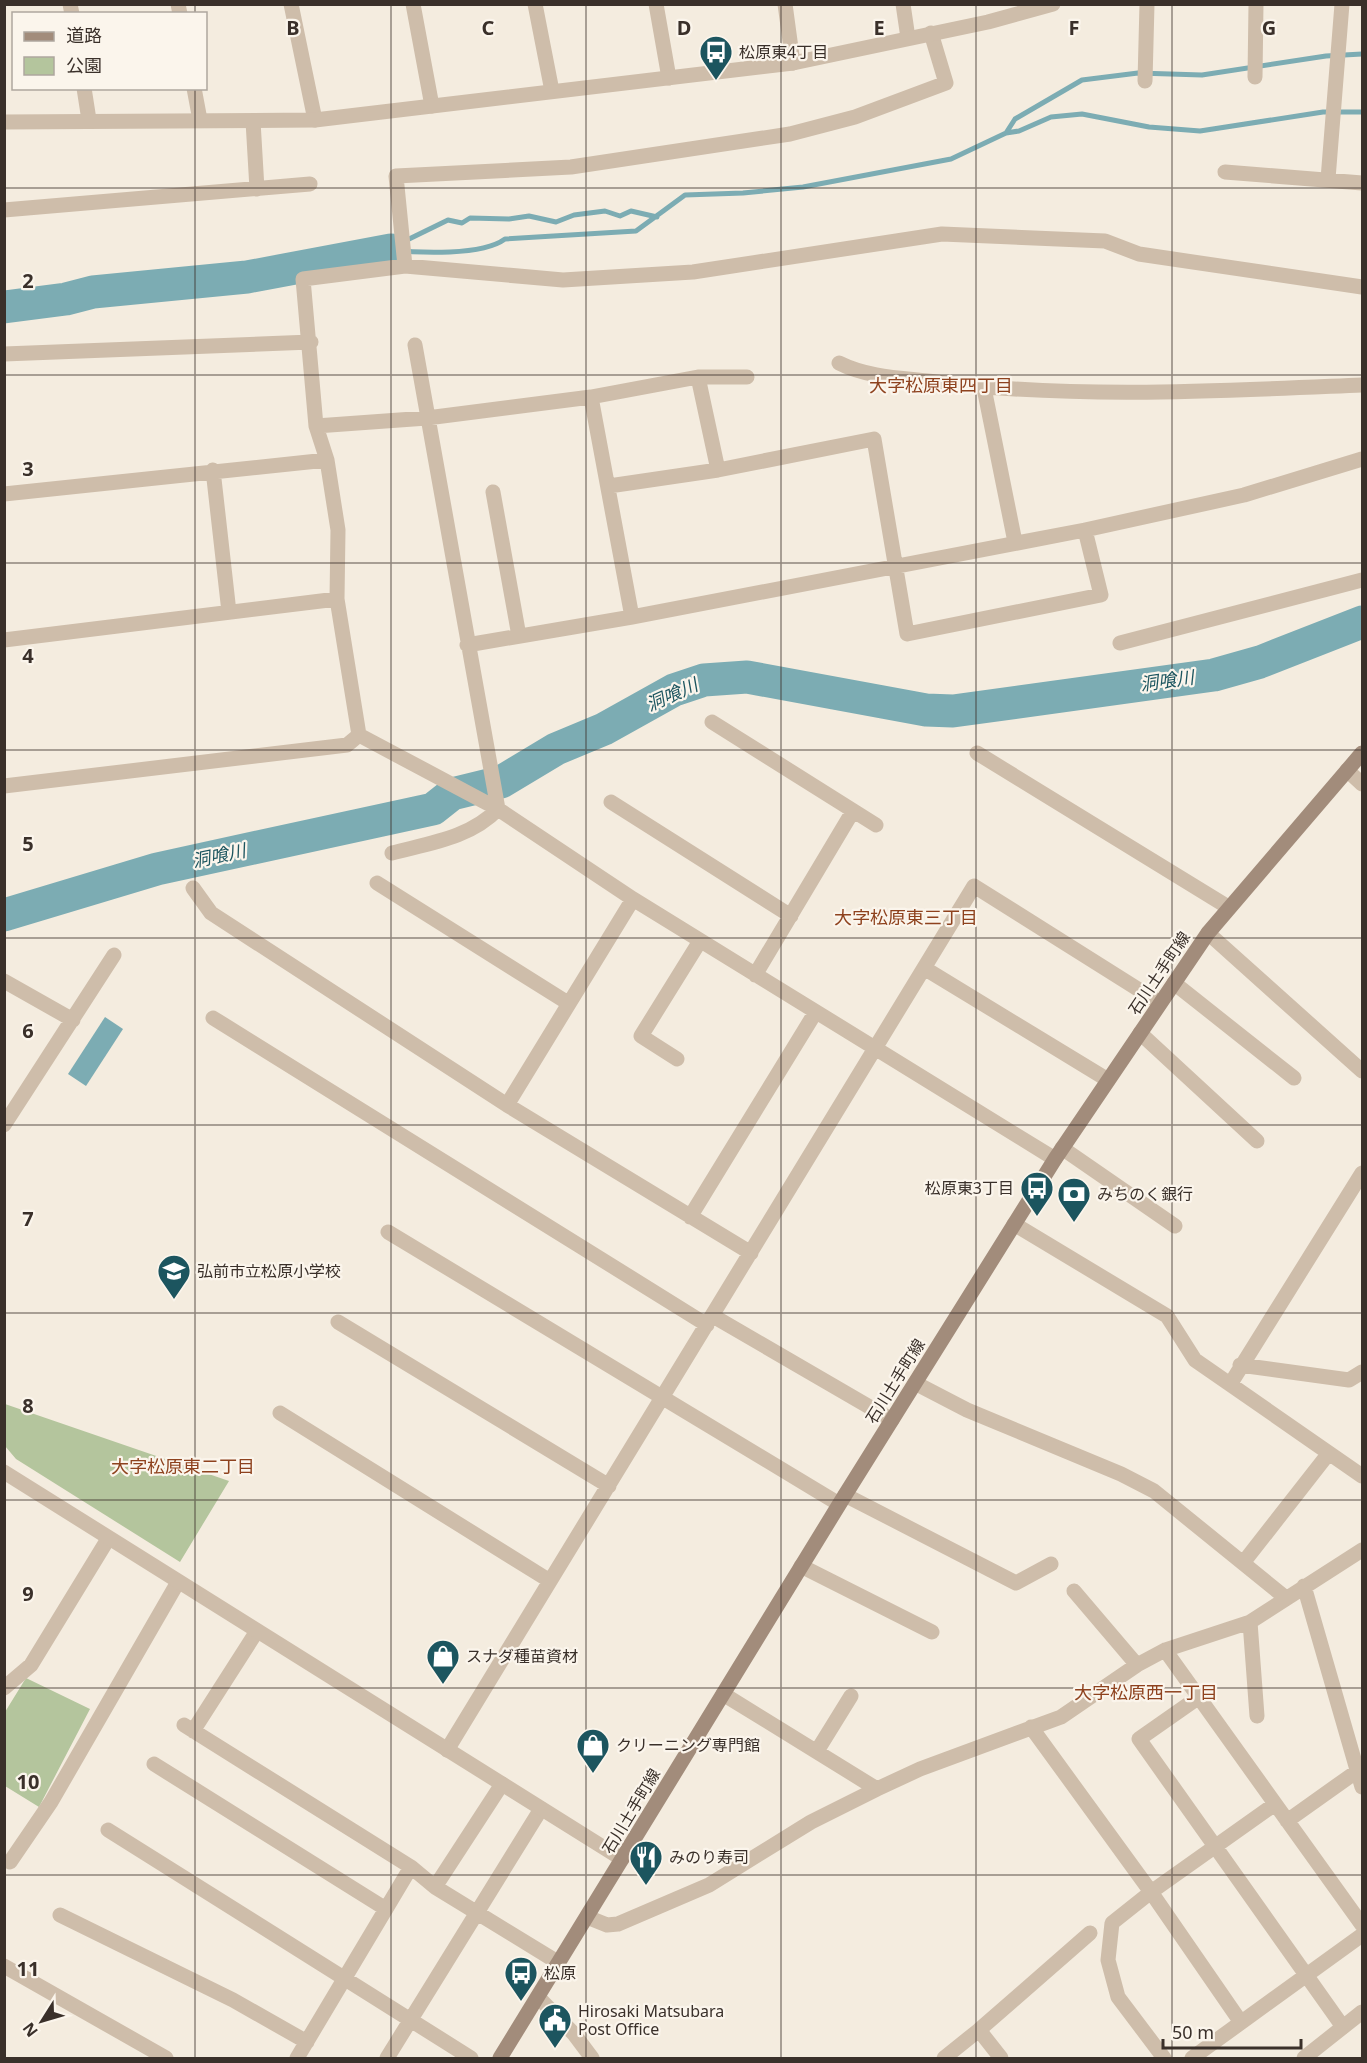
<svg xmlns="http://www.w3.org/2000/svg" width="1367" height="2063" font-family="'Noto Sans','Noto Sans JP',sans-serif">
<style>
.green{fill:#b4c59d}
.water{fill:#7cacb3}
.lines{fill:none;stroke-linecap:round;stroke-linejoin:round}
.stream{stroke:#7cacb3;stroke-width:5}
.river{stroke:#7cacb3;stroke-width:33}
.minor{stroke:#cebdaa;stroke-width:15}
.tertiary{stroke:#cebdaa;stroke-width:15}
.secondary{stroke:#a28c7b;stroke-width:15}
.grid{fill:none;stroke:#3a302a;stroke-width:1.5;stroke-opacity:0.55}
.labels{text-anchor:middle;stroke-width:4.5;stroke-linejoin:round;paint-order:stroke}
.poi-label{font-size:16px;fill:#3a302a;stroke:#fbf5ec;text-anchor:start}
.street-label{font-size:16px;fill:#3a302a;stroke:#fbf5ec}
.neighbourhood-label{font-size:18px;fill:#8e421e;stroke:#fbf5ec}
.water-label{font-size:18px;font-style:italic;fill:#1c555f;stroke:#fbf5ec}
.grid-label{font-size:20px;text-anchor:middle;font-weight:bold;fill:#3a302a;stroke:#fbf5ec;stroke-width:4.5;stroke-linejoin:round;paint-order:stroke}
</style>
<rect width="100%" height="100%" fill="#f4ecdf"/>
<path class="green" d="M 5,1404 L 229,1481 L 180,1562 L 16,1459 L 5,1446 Z
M 26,1678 L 90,1709 L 39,1807 L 5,1786 L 5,1712 Z"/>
<path class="water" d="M 105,1017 L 123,1029 L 86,1086 L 68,1074 Z"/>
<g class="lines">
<path class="stream" d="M 1006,133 L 1015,119 L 1082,80 L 1138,73 L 1202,75 L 1326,56 L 1362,54
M 405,241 L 448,220 L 462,223 L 470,218 L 509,219 L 529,216 L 556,222 L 574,215 L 605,211 L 620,216 L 631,211 L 657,217
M 391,250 C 419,253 482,256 505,239 L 636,231 L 685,195 L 743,193 L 803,187 L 951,159 L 1006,133 L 1019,131 L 1051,117 L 1082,114 L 1149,127 L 1200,131 L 1323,112 L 1362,112"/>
<path class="river" d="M 4,307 L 66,299 L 93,292 L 247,277 L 391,250
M 4,915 L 157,869 L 433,809 L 452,794 L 501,782 L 556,749 L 604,729 L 674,690 L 704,680 L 747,677 L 926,710 L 953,711 L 1214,675 L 1260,662 L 1362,622"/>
<path class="minor" d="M 70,4 L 72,14
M 178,4 L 180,14
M 291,4 L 315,120
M 413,4 L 432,106
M 535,4 L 552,91
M 656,4 L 669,78
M 785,4 L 793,63
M 903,4 L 908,38
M 1255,77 L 1256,4
M 1145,81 L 1147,4
M 84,88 L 89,120
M 194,88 L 200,120
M 253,121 L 257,189
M 1225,172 L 1362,183
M 1328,179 L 1342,4
M 4,210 L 310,184
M 405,266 L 396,176 L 571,167 L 790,134 L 855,117 L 946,83 L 931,33
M 415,345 L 498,809
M 4,354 L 311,342
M 839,363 C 869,378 903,378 936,382 C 1078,399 1220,391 1362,385
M 698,377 L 718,470
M 984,388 L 1015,542
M 591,397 L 632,617
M 316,426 L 427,418 L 591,397 L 698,377 L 747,377
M 213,470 L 229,612
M 609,486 L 718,470 L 874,439 L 907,634 L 1101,595 L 1085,530
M 493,492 L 519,636
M 4,494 L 327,460
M 4,640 L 337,599
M 1120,643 L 1362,580
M 467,645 L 632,617 L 1085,530 L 1244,495 L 1362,459
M 712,722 L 876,825
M 359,735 L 337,599 L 338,530 L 327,460 L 316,426 L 303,279 L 405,266 L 563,280 L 693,272 L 942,234 L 1105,241 L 1139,254 L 1362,287
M 359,735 L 498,809 L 633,899 L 1055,1159
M 977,753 L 1228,907
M 1347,770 L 1362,784
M 4,786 L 347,745 L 359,735
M 611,802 L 791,916
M 392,853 C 430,843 470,838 498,809
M 377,883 L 568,1003
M 193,888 L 211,913 L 507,1105 L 751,1253
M 1208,933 L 1362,1071
M 924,968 L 1108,1080
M 755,975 L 853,811
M 4,981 L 73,1020
M 1174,983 L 1294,1078
M 213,1018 L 707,1325
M 1140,1033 L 1257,1141
M 677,1059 L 641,1036 L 700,941
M 507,1105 L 633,899
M 4,1125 L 114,955
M 1062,1148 L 1175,1226
M 690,1217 L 815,1013
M 1014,1224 L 1167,1316 L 1195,1360 L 1362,1476
M 388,1232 L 839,1504
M 713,1316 L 892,1420
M 338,1322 L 609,1486
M 1240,1365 L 1349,1380 L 1362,1372
M 915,1383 L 967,1410 L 1121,1474 L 1154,1491 L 1286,1598
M 1231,1383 L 1362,1173
M 280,1413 L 550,1581
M 845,1495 L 1016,1583 L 1051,1564
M 1243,1563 L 1329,1453
M 801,1566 L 932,1632
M 1304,1586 L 1362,1787
M 1074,1591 L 1137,1665
M 1250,1622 L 1257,1716
M 1165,1650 L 1362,1925
M 4,1688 L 31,1665 L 108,1539
M 723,1694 L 877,1789
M 1199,1697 L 1139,1739 L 1343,2027
M 184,1725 L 411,1867 L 435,1887 L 559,1963
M 1031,1727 L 1151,1892 L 1240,2021
M 193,1731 L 257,1631
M 447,1750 L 974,886 L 1160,1003
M 817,1751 L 851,1696
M 154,1764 L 386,1909
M 1287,1821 L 1356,1772
M 108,1830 L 471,2058
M 10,1862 L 51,1802 L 178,1582
M 435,1887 L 502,1784
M 60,1915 L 233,2000 L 307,2042
M 587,1917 L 607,1925 L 618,1924 L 709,1885 L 811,1822 L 877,1789 L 920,1769 L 1061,1717 L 1137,1665 L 1165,1650 L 1250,1622 L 1362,1550
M 4,1966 L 166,2058
M 538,1997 L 574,2034 L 592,2058
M 979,2030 L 1090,1933
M 297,2058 L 411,1867
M 387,2058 L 541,1809
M 944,2058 L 979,2030 L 1001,2058
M 1164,2058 L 1118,1997 L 1108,1960 L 1112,1923 L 1151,1892 L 1275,1804
M 1192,2058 L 1362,1935"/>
<path class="tertiary" d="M 4,122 L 315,120 L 793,63 L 988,22 L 1053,4
M 4,1472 L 622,1859
M 1304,2058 L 1362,2012"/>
<path class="secondary" d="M 500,2058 L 845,1495 L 1055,1159 L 1208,933 L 1362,753"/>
</g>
<path class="grid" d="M 195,4 L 195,14M 391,4 L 391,2058M 586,4 L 586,2058M 781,4 L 781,2058M 976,4 L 976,2058M 1172,4 L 1172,2058M 195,88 L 195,2058M 4,188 L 1362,188M 4,375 L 1362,375M 4,563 L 1362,563M 4,750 L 1362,750M 4,938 L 1362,938M 4,1125 L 1362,1125M 4,1313 L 1362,1313M 4,1500 L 1362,1500M 4,1688 L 1362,1688M 4,1875 L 1362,1875"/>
<defs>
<symbol id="bus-pin" viewBox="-11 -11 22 30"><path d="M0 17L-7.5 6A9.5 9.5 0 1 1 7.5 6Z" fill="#1c555f" stroke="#fbf5ec"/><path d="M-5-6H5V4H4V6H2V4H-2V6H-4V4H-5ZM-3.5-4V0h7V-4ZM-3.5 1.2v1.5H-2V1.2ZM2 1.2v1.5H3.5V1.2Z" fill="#fff"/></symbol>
<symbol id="bank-pin" viewBox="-11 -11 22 30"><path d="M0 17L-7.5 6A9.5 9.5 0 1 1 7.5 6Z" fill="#1c555f" stroke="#fbf5ec"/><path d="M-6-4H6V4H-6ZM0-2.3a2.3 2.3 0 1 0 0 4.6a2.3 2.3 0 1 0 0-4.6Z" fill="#fff"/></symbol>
<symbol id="school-pin" viewBox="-11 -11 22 30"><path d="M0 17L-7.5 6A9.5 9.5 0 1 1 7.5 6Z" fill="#1c555f" stroke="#fbf5ec"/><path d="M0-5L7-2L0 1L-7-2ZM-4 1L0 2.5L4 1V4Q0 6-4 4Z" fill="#fff"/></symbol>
<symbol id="shop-pin" viewBox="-11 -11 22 30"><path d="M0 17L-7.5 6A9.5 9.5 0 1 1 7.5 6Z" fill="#1c555f" stroke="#fbf5ec"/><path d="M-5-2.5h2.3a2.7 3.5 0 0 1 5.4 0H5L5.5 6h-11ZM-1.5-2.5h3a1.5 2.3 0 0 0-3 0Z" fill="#fff"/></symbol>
<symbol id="restaurant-pin" viewBox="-11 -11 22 30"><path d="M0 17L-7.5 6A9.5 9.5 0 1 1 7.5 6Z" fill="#1c555f" stroke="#fbf5ec"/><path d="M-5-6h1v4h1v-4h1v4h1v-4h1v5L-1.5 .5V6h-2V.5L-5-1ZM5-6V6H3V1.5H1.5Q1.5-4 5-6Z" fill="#fff"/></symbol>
<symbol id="civic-pin" viewBox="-11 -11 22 30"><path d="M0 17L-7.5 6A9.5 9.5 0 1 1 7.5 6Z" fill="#1c555f" stroke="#fbf5ec"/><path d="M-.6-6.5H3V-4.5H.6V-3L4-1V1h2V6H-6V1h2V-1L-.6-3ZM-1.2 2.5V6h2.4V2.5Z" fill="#fff"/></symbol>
</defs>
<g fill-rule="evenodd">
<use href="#bus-pin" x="697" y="33" width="38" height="52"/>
<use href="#bus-pin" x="1018" y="1169" width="38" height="52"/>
<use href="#bank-pin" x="1055" y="1175" width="38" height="52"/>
<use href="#school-pin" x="155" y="1252" width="38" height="52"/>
<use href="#shop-pin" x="424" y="1637" width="38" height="52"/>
<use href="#shop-pin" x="574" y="1726" width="38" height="52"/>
<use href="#restaurant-pin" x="627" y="1838" width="38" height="52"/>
<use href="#bus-pin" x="502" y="1954" width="38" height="52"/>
<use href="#civic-pin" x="536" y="2001" width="38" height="52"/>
</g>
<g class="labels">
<g class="poi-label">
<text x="739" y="58">松原東4丁目</text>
<text x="1014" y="1194" text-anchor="end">松原東3丁目</text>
<text x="1097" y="1200">みちのく銀行</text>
<text x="197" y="1277">弘前市立松原小学校</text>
<text x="466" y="1662">スナダ種苗資材</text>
<text x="616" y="1751">クリーニング専門館</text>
<text x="669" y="1863">みのり寿司</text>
<text x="544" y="1979">松原</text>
<text x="578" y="2017">Hirosaki Matsubara<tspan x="578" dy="18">Post Office</tspan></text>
</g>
<g class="street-label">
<text transform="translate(1159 973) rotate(-56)" y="6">石川土手町線</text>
<text transform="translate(895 1381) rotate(-58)" y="6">石川土手町線</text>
<text transform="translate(631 1811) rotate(-59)" y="6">石川土手町線</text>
</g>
<g class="neighbourhood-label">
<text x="941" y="392">大字松原東四丁目</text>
<text x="906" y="924">大字松原東三丁目</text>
<text x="183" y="1473">大字松原東二丁目</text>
<text x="1146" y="1699">大字松原西一丁目</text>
</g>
<g class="water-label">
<text transform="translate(1167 681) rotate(-8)" y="6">洞喰川</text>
<text transform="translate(672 695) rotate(-24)" y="6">洞喰川</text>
<text transform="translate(219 856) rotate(-12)" y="6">洞喰川</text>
</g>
</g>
<g class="grid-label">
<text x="293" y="35">B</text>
<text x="488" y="35">C</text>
<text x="684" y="35">D</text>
<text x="879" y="35">E</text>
<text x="1074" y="35">F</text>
<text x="1269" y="35">G</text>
<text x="28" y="288">2</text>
<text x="28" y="476">3</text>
<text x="28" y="663">4</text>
<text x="28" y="851">5</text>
<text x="28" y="1038">6</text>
<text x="28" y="1226">7</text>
<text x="28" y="1413">8</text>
<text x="28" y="1601">9</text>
<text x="28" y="1789">10</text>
<text x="28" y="1976">11</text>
</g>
<rect width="1367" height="2063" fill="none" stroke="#3a302a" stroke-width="12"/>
<rect x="12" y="12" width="195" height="78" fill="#fbf5ec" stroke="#aea69e" stroke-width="1.5"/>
<rect x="24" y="32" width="30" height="9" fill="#a28c7b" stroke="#aea69e" stroke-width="1.5"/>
<text x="66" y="42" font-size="18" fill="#3a302a">道路</text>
<rect x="24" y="57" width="30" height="18" fill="#b4c59d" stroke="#aea69e" stroke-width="1.5"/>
<text x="66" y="72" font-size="18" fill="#3a302a">公園</text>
<g transform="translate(42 2021) rotate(233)" stroke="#fbf5ec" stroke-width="4.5" paint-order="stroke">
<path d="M0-4.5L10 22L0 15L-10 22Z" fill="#3a302a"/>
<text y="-9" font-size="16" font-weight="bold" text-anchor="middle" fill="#3a302a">N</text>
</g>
<path d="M1163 2039v9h138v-9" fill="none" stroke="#3a302a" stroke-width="3"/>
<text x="1172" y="2039" font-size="18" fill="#3a302a" stroke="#fbf5ec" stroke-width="4.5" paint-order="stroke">50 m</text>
</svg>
